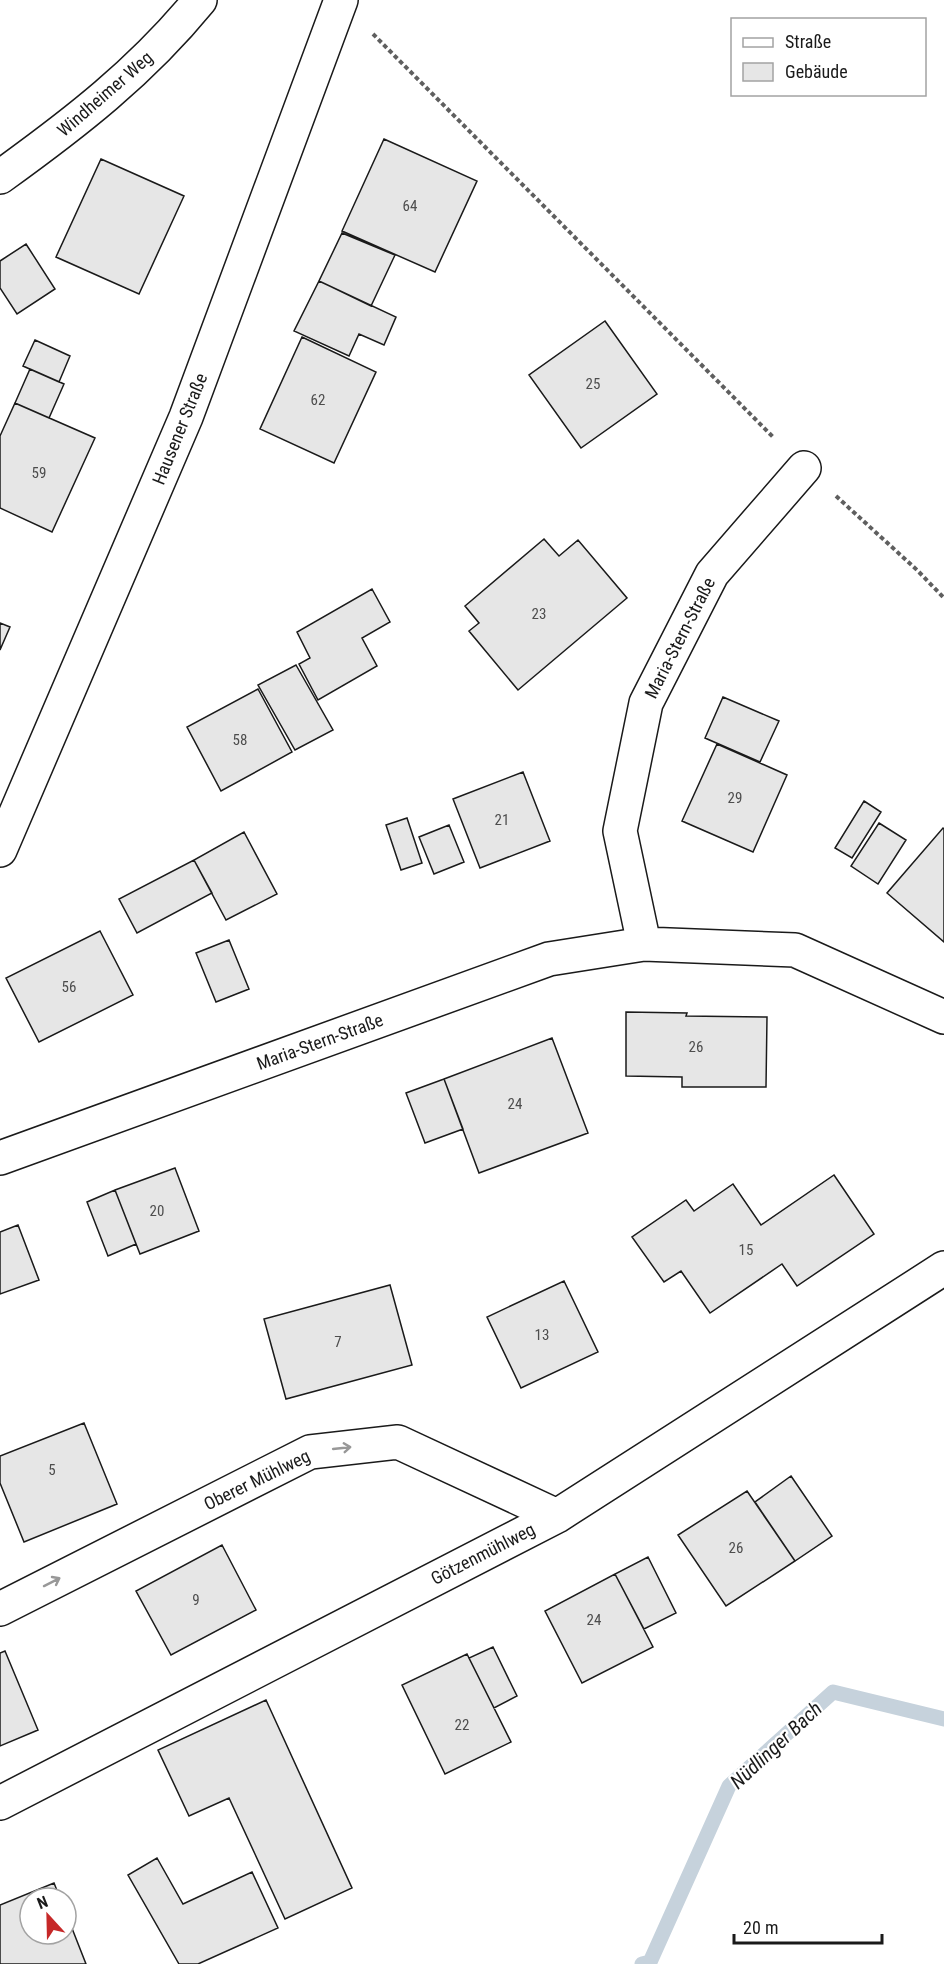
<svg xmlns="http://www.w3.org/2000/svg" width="944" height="1964" font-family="'Roboto Condensed',sans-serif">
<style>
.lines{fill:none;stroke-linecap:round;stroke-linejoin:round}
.stream{stroke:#c6d2dc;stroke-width:15}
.building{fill:#e6e6e6;stroke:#1a1a1a;stroke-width:1.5}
.minor-casing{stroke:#1a1a1a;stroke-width:36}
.path{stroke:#5f5f5f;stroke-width:4;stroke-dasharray:4.5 3;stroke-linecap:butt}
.minor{stroke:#fff;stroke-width:33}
.oneway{stroke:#989898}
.labels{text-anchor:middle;stroke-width:4.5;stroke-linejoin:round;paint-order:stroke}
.number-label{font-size:15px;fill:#4d4d4d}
.street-label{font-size:18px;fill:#1a1a1a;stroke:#fff}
.water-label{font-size:20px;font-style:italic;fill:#1a1a1a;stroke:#fff}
</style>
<rect width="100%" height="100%" fill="#fff"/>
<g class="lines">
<path class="stream" d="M 642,1964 L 650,1962 L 729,1786 L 833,1692 L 944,1719"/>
</g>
<path class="building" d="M 384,139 L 477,181 L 435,272 L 342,231 Z
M 101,159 L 184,196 L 139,294 L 56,257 Z
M 342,233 L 395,255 L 371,306 L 319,281 Z
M 26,244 L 55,289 L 17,314 L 0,288 L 0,261 Z
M 319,281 L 396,317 L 384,345 L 359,334 L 349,356 L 294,331 Z
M 605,321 L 657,394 L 581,448 L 529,375 Z
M 302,337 L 376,372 L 334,463 L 260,429 Z
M 35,340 L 70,356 L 59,382 L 23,366 Z
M 30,369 L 64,384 L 49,418 L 15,403 Z
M 15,403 L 95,438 L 52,532 L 0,508 L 0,436 Z
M 544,539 L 559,556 L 578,540 L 627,598 L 518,690 L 469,631 L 479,623 L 465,606 Z
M 372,589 L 390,622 L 362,638 L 377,666 L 318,700 L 299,664 L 310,658 L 297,632 Z
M 0,623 L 10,627 L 0,650 Z
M 296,665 L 333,730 L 295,750 L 258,685 Z
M 258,689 L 292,752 L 221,791 L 187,727 Z
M 723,697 L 779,721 L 760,762 L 705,738 Z
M 717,744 L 787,775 L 753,852 L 682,821 Z
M 523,772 L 550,841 L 480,868 L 453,799 Z
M 864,801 L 881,812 L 852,858 L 835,848 Z
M 407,818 L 422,863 L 401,870 L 386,825 Z
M 879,823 L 906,840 L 878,884 L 851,866 Z
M 449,825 L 464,862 L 434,874 L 419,837 Z
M 943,828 L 944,829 L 944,942 L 887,893 Z
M 244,832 L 277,894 L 226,920 L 194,860 Z
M 194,860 L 212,893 L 137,933 L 119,899 Z
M 100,931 L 133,995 L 39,1042 L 6,978 Z
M 229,940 L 249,989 L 216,1002 L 196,953 Z
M 626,1012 L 687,1013 L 686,1016 L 767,1017 L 766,1087 L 682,1087 L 682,1077 L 626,1076 Z
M 552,1038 L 588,1133 L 479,1173 L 444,1079 Z
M 444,1079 L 463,1129 L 425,1143 L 406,1093 Z
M 175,1168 L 199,1231 L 140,1254 L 115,1190 Z
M 834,1175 L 874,1234 L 797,1286 L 782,1264 L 710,1313 L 681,1271 L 664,1282 L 632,1237 L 686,1200 L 694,1211 L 733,1184 L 761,1225 Z
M 115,1190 L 136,1244 L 108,1256 L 87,1202 Z
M 18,1225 L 39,1280 L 0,1294 L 0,1232 Z
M 564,1281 L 598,1352 L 521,1388 L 487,1317 Z
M 390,1285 L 412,1365 L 286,1399 L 264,1319 Z
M 84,1423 L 117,1504 L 24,1542 L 0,1483 L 0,1456 Z
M 791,1476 L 832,1536 L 795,1561 L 755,1502 Z
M 747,1491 L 795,1561 L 726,1606 L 678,1535 Z
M 222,1545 L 256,1610 L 171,1655 L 136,1591 Z
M 648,1557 L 676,1613 L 644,1629 L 615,1574 Z
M 615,1574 L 653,1647 L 582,1683 L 545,1611 Z
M 493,1647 L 517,1696 L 494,1708 L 469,1658 Z
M 5,1651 L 38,1730 L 0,1746 L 0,1653 Z
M 467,1654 L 511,1742 L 445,1774 L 402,1685 Z
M 266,1700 L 352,1888 L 285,1919 L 229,1798 L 189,1816 L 158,1750 Z
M 157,1858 L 183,1904 L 252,1872 L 278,1928 L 198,1964 L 179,1964 L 128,1875 Z
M 54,1883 L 60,1898 L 30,1898 L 30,1934 L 66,1934 L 66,1913 L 86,1964 L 0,1964 L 0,1905 Z"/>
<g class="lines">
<defs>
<path id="minor" d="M 0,177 C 75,123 141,72 200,0
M 0,850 L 186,417 L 341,0
M 644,944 L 620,831 L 646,703 L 712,574 L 804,468
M 0,1158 L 549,959 L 644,944 L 795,950 L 944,1017
M 0,1609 L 310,1452 L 398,1442 L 557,1516
M 0,1803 L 557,1516 L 944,1268"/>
</defs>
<use href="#minor" class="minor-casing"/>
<path class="path" d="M 373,34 L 774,438
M 836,496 L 917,570 L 944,598"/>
<use href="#minor" class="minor"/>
</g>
<defs><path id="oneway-shaft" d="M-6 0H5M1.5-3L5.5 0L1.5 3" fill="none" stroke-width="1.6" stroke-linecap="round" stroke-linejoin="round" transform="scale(1.5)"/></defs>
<g class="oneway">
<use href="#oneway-shaft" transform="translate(342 1448) rotate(-6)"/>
<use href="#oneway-shaft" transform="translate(52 1582) rotate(-27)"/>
</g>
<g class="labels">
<g class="number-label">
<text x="410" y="211">64</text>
<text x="593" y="389">25</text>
<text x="318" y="405">62</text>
<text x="39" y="478">59</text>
<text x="539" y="619">23</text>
<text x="240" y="745">58</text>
<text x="735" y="803">29</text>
<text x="502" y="825">21</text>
<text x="69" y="992">56</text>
<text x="696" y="1052">26</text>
<text x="515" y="1109">24</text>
<text x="157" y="1216">20</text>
<text x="746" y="1255">15</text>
<text x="542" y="1340">13</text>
<text x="338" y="1347">7</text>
<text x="52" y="1475">5</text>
<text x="736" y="1553">26</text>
<text x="196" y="1605">9</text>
<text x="594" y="1625">24</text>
<text x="462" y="1730">22</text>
</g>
<g class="street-label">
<text transform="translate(105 94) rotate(-41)" y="6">Windheimer Weg</text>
<text transform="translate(180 429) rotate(-68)" y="6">Hausener Straße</text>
<text transform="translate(680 638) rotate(-63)" y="6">Maria-Stern-Straße</text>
<text transform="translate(320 1042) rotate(-20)" y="6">Maria-Stern-Straße</text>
<text transform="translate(257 1480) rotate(-26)" y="6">Oberer Mühlweg</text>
<text transform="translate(483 1554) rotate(-27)" y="6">Götzenmühlweg</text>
</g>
<g class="water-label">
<text transform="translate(776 1745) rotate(-43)" y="7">Nüdlinger Bach</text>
</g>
</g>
<rect x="731" y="18" width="195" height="78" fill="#ffffff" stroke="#a3a3a3" stroke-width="1.5"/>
<rect x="743" y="38" width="30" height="9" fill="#ffffff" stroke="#a3a3a3" stroke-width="1.5"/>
<text x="785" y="48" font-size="18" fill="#1a1a1a">Straße</text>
<rect x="743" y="63" width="30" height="18" fill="#e6e6e6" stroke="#a3a3a3" stroke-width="1.5"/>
<text x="785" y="78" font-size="18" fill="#1a1a1a">Gebäude</text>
<g transform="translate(48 1916) rotate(338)"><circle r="28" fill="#ffffff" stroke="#a3a3a3" stroke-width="1.5"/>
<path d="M0-4.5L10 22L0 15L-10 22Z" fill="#c62828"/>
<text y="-9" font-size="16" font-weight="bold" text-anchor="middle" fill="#1a1a1a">N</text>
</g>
<path d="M734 1934v9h148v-9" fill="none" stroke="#1a1a1a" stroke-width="3"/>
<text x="743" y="1934" font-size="18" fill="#1a1a1a" stroke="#ffffff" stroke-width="4.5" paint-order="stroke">20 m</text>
</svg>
